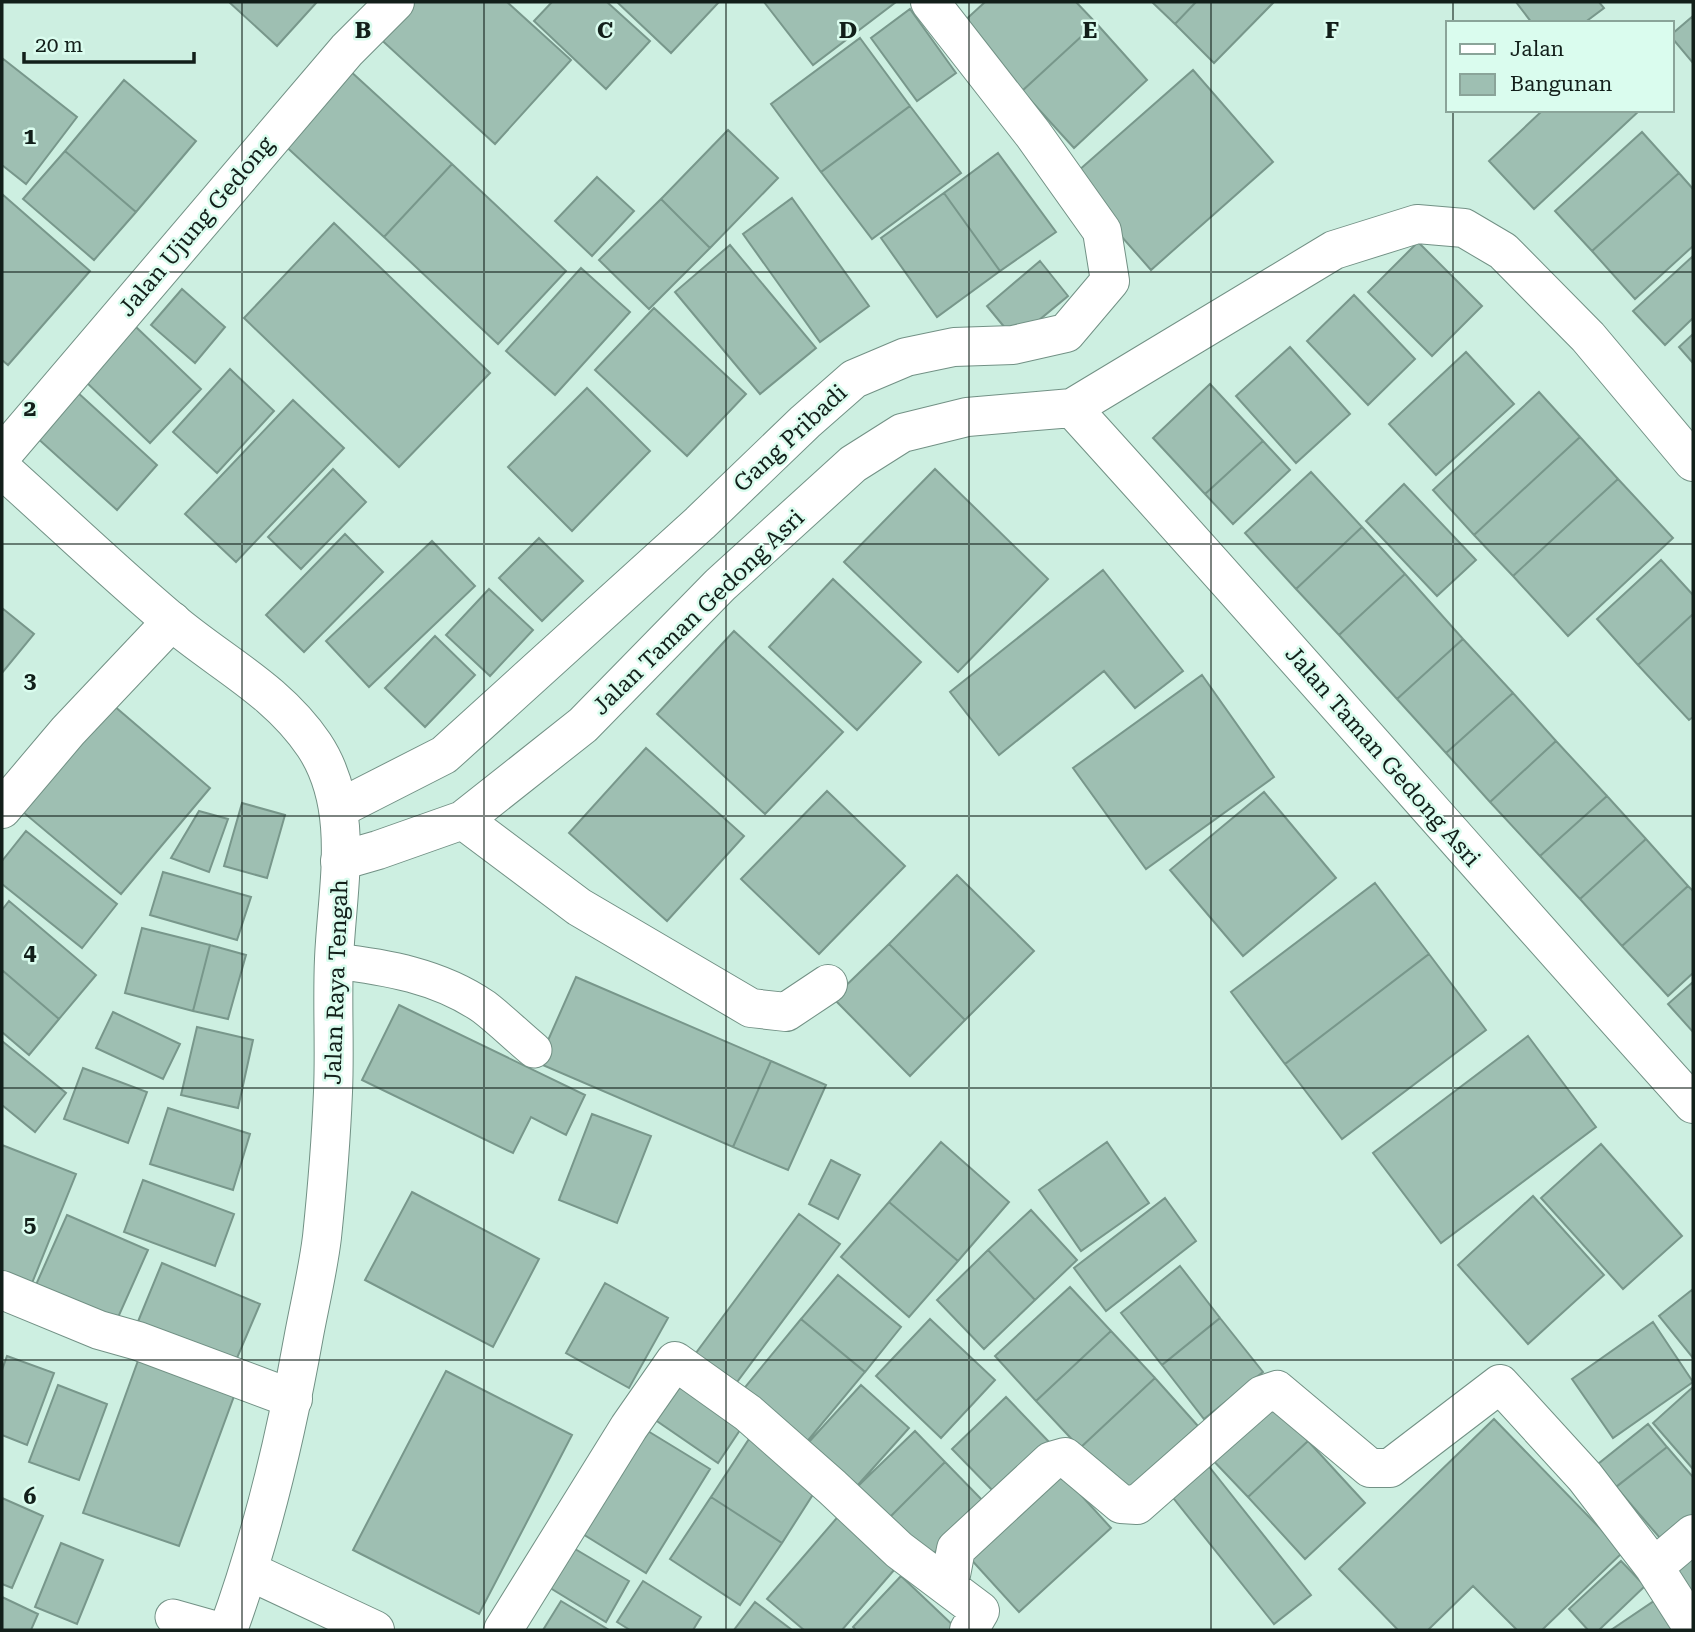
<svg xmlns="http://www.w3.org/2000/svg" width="1695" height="1632" font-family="'Roboto Serif',serif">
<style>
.building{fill:#9ebfb2;stroke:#78978b;stroke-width:2}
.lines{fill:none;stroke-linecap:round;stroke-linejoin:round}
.service-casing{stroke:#729185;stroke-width:37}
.minor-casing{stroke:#729185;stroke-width:40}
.tertiary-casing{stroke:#729185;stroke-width:40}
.service{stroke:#fff;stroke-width:35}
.minor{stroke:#fff;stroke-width:38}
.tertiary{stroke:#fff;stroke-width:38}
.grid{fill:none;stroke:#121f1a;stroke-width:2;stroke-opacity:0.55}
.labels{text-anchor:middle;stroke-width:5;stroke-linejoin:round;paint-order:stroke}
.street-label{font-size:23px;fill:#121f1a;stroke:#dafcee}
.grid-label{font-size:23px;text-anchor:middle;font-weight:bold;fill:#121f1a;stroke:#dafcee;stroke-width:5;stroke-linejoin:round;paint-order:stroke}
</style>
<rect width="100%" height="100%" fill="#cdefe1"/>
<path class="building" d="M 229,2 L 317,2 L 277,46 Z
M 404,2 L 507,2 L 571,60 L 495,144 L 375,34 Z
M 552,2 L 607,2 L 650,41 L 606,89 L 534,21 Z
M 617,2 L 719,2 L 671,53 Z
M 764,2 L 896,2 L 813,65 Z
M 985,2 L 1076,2 L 1096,23 L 1022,91 L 961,24 Z
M 1152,2 L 1196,2 L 1175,24 Z
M 1196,2 L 1274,2 L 1214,63 L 1175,24 Z
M 1516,2 L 1599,2 L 1604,8 L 1584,23 L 1532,23 Z
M 910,9 L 956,73 L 917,101 L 871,38 Z
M 1693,16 L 1693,63 L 1672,38 L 1672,34 Z
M 1096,23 L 1147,80 L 1074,148 L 1022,91 Z
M 860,38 L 910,106 L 821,172 L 771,104 Z
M 2,58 L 77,117 L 26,184 L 2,165 Z
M 348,69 L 452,164 L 384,237 L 280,141 Z
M 1193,70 L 1273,162 L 1151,270 L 1070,178 Z
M 124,80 L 196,141 L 136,212 L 65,151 Z
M 910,106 L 961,173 L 872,239 L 821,172 Z
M 1543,110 L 1640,110 L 1534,209 L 1489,161 Z
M 728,130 L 778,178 L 710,248 L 661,199 Z
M 1642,132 L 1679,173 L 1592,251 L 1555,211 Z
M 65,151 L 136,212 L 94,260 L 23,199 Z
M 998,153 L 1056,232 L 1000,271 L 944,193 Z
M 452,164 L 566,271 L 498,344 L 384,237 Z
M 1679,173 L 1693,189 L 1693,246 L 1635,299 L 1592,251 Z
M 597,177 L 634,211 L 592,256 L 555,221 Z
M 944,193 L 1000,271 L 937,317 L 881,238 Z
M 2,194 L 90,271 L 8,365 L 2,360 Z
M 792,198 L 869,306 L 820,342 L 743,234 Z
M 661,199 L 710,248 L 649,309 L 599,260 Z
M 334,223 L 490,373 L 399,467 L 244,318 Z
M 1418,242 L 1482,306 L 1432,356 L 1368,292 Z
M 730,245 L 816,348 L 760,394 L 675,292 Z
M 1693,256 L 1693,318 L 1665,345 L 1633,311 Z
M 1040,261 L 1068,296 L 1015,340 L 987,306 Z
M 581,268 L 630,312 L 555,395 L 506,351 Z
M 182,289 L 225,327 L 195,363 L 151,325 Z
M 1354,295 L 1415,359 L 1368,405 L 1307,341 Z
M 654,308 L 746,394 L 687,456 L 595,370 Z
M 136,327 L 201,389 L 150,443 L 85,381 Z
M 1693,334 L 1693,363 L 1679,347 Z
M 1290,347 L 1350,414 L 1296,463 L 1236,396 Z
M 1466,352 L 1514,404 L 1436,475 L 1389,424 Z
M 230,369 L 274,411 L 217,473 L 173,432 Z
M 1210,384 L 1263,441 L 1205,494 L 1153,438 Z
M 587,388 L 650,451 L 572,531 L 508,467 Z
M 76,391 L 157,465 L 117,510 L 35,436 Z
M 1539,392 L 1580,437 L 1474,535 L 1433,490 Z
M 293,400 L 344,448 L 236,562 L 185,514 Z
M 1580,437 L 1618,479 L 1513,576 L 1474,535 Z
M 1263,441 L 1290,470 L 1233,524 L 1205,494 Z
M 333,469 L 366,502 L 301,569 L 268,537 Z
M 935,469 L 1048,579 L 958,672 L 844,562 Z
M 1311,472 L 1362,527 L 1296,589 L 1245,533 Z
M 1618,479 L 1673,538 L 1568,636 L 1513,576 Z
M 1404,484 L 1476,560 L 1437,596 L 1366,521 Z
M 1362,527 L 1405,574 L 1339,635 L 1296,589 Z
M 345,534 L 383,572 L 304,652 L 266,615 Z
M 539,538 L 583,581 L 542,621 L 499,578 Z
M 432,541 L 475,586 L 369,687 L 326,641 Z
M 1661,560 L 1693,595 L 1693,614 L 1638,665 L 1597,619 Z
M 1103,570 L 1183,671 L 1135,708 L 1104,671 L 999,755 L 950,692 Z
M 1405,574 L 1463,639 L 1397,699 L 1339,635 Z
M 833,579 L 921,662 L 857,730 L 769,647 Z
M 489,589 L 533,630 L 490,676 L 446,635 Z
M 2,608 L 34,634 L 2,673 Z
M 1693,614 L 1693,717 L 1689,720 L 1638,665 Z
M 734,631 L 843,732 L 765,814 L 657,714 Z
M 435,636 L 475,675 L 425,727 L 385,688 Z
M 1463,639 L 1513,693 L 1446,753 L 1397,699 Z
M 1202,675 L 1274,777 L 1146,869 L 1073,768 Z
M 1513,693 L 1556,741 L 1490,802 L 1446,753 Z
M 113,705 L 210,788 L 121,894 L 23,812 Z
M 1556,741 L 1607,796 L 1540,856 L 1490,802 Z
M 646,748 L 744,836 L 667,921 L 569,833 Z
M 827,791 L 905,866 L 819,954 L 741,879 Z
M 1264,792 L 1336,878 L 1243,956 L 1170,870 Z
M 1607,796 L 1646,839 L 1580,899 L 1540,856 Z
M 242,803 L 285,815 L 267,878 L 224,866 Z
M 199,811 L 228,819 L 209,872 L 171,858 Z
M 26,831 L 117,904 L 82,948 L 2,884 L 2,861 Z
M 1646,839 L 1688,886 L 1622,946 L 1580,899 Z
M 163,872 L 251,897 L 237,940 L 150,915 Z
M 957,875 L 1034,951 L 965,1020 L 889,944 Z
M 1375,883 L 1429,954 L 1285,1064 L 1231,992 Z
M 1688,886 L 1693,891 L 1693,973 L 1668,996 L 1622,946 Z
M 9,901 L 96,975 L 59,1019 L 2,970 L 2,910 Z
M 142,928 L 210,945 L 193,1011 L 125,993 Z
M 889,944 L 965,1020 L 910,1076 L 833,998 Z
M 210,945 L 246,955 L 228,1019 L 193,1011 Z
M 1429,954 L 1486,1030 L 1342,1139 L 1285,1064 Z
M 2,970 L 59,1019 L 29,1055 L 2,1032 Z
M 576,977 L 771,1061 L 733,1147 L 538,1063 Z
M 1693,982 L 1693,1032 L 1668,1004 Z
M 399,1005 L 585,1095 L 566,1135 L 531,1117 L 513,1153 L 362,1080 Z
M 113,1012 L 180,1044 L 163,1079 L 96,1048 Z
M 197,1027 L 253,1040 L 238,1108 L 181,1095 Z
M 1528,1036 L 1596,1127 L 1441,1243 L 1373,1153 Z
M 2,1041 L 66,1093 L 35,1132 L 2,1105 Z
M 771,1061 L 826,1085 L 788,1170 L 733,1147 Z
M 83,1068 L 147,1092 L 128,1143 L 64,1119 Z
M 168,1108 L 250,1134 L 233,1190 L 150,1164 Z
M 592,1114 L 651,1136 L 617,1223 L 559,1200 Z
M 941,1142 L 1009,1202 L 958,1261 L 889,1202 Z
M 1107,1142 L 1149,1203 L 1081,1251 L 1039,1190 Z
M 1601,1144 L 1682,1236 L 1623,1289 L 1541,1198 Z
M 2,1145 L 76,1174 L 28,1293 L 2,1283 Z
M 831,1160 L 860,1175 L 838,1219 L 809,1204 Z
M 143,1180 L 234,1214 L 215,1266 L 124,1232 Z
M 412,1192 L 539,1259 L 493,1347 L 365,1280 Z
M 1533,1196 L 1604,1275 L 1528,1344 L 1458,1265 Z
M 1165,1198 L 1196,1241 L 1106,1311 L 1074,1268 Z
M 889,1202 L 958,1261 L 909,1317 L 841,1257 Z
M 1031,1210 L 1077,1260 L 1035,1300 L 988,1250 Z
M 799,1214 L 840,1244 L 731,1390 L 690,1361 Z
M 67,1215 L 148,1250 L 116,1322 L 35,1287 Z
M 988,1250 L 1035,1300 L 984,1349 L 937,1300 Z
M 162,1263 L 260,1304 L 234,1365 L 137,1324 Z
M 1180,1266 L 1220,1318 L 1162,1365 L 1121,1313 Z
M 838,1275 L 901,1327 L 865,1372 L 801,1319 Z
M 605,1283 L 668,1318 L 629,1388 L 566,1353 Z
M 1070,1287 L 1111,1331 L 1036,1401 L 995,1356 Z
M 1693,1289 L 1693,1358 L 1659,1316 Z
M 1220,1318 L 1263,1372 L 1204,1419 L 1162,1365 Z
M 801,1319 L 865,1372 L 800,1450 L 737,1397 Z
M 930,1319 L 995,1380 L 941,1438 L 876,1376 Z
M 1653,1322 L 1693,1382 L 1613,1438 L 1572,1379 Z
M 1111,1331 L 1155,1378 L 1080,1448 L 1036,1401 Z
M 144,1344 L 237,1388 L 179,1546 L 83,1513 Z
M 7,1356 L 54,1373 L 27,1445 L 2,1435 L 2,1370 Z
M 446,1371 L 572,1435 L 479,1614 L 353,1550 Z
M 679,1375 L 746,1421 L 718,1463 L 651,1417 Z
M 1155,1378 L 1198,1426 L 1123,1495 L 1080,1448 Z
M 58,1385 L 107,1404 L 79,1480 L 29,1462 Z
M 861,1385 L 909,1428 L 857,1486 L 808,1443 Z
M 1693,1387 L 1693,1469 L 1653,1423 Z
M 1006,1397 L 1051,1444 L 997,1495 L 952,1449 Z
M 1266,1397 L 1308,1441 L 1248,1497 L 1206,1453 Z
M 1494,1419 L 1623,1552 L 1542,1630 L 1517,1630 L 1473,1586 L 1428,1630 L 1398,1630 L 1339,1569 Z
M 1648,1424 L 1667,1447 L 1616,1487 L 1598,1464 Z
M 638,1425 L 710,1469 L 646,1573 L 573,1528 Z
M 915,1431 L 945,1462 L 888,1519 L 856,1488 Z
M 749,1439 L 819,1485 L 782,1543 L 711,1497 Z
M 1308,1441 L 1365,1503 L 1305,1559 L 1248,1497 Z
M 1667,1447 L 1693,1477 L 1693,1523 L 1666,1545 L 1616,1487 Z
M 945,1462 L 985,1503 L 927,1560 L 888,1519 Z
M 1207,1464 L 1311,1595 L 1274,1624 L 1170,1494 Z
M 1059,1471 L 1111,1528 L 1019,1612 L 967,1555 Z
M 711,1497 L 782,1543 L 740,1605 L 670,1559 Z
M 2,1498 L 43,1516 L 12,1588 L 2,1584 Z
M 842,1512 L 901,1562 L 842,1630 L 804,1630 L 767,1599 Z
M 61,1543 L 103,1560 L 77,1624 L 35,1607 Z
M 565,1543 L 629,1581 L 606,1622 L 542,1583 Z
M 1693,1554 L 1693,1594 L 1673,1572 Z
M 1621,1561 L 1645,1586 L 1599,1630 L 1588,1630 L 1569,1609 Z
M 901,1576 L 958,1630 L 856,1630 L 853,1627 Z
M 643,1581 L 701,1617 L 693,1630 L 630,1630 L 617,1622 Z
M 2,1597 L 38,1614 L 31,1630 L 2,1630 Z
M 561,1601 L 609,1630 L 543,1630 Z
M 1654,1601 L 1674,1630 L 1611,1630 Z
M 755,1602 L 792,1630 L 734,1630 Z"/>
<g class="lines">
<defs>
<path id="service" d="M 334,961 C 386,967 439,976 484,1007 C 501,1020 517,1036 534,1050
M 173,1617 L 219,1630"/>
<path id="minor" d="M 1072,408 C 1281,638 1485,873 1693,1104
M 2,455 L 347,50 L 395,2
M 340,808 L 444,755 L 700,523 L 805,422 L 854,379 L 906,357 L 954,347 L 1013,345 L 1066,333 L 1110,281 L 1102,231 L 1033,134 L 930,2
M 2,809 L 68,731 L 172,621
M 463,820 L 579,907 L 751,1008 L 786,1012 L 828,984
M 340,861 L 378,850 L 463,820 L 583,725 L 720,585 L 853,464 L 902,433 L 967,417 L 1072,408 L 1334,250 L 1417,224 L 1464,228 L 1503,251 L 1588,337 L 1693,462
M 2,1290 L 99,1330 L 138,1341 L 293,1399
M 1654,1567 L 1693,1534
M 249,1571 L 375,1630
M 943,1583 L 951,1575 L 956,1549 L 1051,1461 L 1065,1457 L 1121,1504 L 1137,1505 L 1262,1395 L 1277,1390 L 1370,1468 L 1390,1468 L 1500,1384 L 1585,1477 L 1654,1567 L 1693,1628
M 503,1630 L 629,1427 L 675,1361 L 748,1413 L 832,1487 L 899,1550 L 980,1611 L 969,1630"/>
<path id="tertiary" d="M 2,469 C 58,519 112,571 170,620 C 219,662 276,689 314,745 C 356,808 337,888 334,959 C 332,1003 335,1047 333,1092 C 331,1140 327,1189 322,1237 C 318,1270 310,1303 304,1335 C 286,1436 263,1534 228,1630"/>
</defs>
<use href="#service" class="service-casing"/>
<use href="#minor" class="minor-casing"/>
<use href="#tertiary" class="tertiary-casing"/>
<use href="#service" class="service"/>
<use href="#minor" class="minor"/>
<use href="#tertiary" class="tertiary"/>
</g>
<path class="grid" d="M 242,2 L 242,1630M 484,2 L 484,1630M 726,2 L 726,1630M 969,2 L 969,1630M 1211,2 L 1211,1630M 1453,2 L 1453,23M 1453,110 L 1453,1630M 2,272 L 1693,272M 2,544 L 1693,544M 2,816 L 1693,816M 2,1088 L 1693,1088M 2,1360 L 1693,1360"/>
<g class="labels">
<g class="street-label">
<text transform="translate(196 226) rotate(-50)" y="8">Jalan Ujung Gedong</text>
<text transform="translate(790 438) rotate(-43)" y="8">Gang Pribadi</text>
<text transform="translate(698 612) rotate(-44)" y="8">Jalan Taman Gedong Asri</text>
<text transform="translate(1383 756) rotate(49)" y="8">Jalan Taman Gedong Asri</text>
<text transform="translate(336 982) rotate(-88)" y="8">Jalan Raya Tengah</text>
</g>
</g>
<g class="grid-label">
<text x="363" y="38">B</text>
<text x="605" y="38">C</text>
<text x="848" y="38">D</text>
<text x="1090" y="38">E</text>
<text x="1332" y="38">F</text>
<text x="30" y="144">1</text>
<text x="30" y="416">2</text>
<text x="30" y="688">3</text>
<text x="30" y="960">4</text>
<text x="30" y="1232">5</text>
<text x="30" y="1504">6</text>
</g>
<rect width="1695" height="1632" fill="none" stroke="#121f1a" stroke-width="7"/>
<rect x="1446" y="21" width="228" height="91" fill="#dafcee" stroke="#8aa499" stroke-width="2"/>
<rect x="1460" y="44" width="35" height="10" fill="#ffffff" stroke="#8aa499" stroke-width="2"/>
<text x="1510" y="56" font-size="21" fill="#121f1a">Jalan</text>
<rect x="1460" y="74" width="35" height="21" fill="#9ebfb2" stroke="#8aa499" stroke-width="2"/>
<text x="1510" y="91" font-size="21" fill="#121f1a">Bangunan</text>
<path d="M24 52v10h170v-10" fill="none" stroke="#121f1a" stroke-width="3.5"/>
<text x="35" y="52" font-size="21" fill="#121f1a" stroke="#dafcee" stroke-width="5" paint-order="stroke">20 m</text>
</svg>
